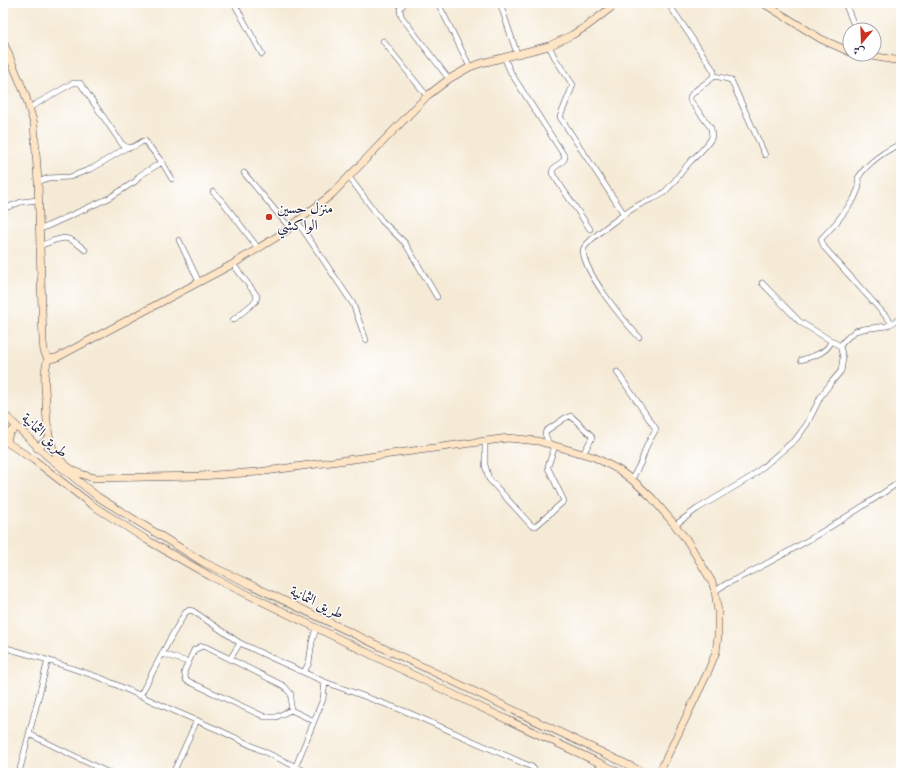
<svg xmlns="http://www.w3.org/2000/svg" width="904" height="776" font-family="'Gentium Book Plus',Amiri,serif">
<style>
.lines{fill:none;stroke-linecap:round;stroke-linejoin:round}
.street-casing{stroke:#424052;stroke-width:6}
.secondary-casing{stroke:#424052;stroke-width:8}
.street{stroke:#fff;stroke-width:5}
.secondary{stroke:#fee5c5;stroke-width:7}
.poi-dot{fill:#c8321e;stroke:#fff;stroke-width:1.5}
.labels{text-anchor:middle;stroke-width:3;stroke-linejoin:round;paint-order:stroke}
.poi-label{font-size:15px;fill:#22223b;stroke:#fff;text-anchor:start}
.street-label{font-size:15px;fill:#22223b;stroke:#fff}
</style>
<rect width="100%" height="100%" fill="#fff"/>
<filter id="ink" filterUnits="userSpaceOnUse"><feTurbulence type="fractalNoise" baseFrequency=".025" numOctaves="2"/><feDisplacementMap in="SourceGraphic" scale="8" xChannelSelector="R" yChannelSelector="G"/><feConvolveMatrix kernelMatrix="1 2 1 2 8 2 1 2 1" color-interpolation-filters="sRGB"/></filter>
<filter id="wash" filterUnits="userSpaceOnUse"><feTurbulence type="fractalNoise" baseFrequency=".012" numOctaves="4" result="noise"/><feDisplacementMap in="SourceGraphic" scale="16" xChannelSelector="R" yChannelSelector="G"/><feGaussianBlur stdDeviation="0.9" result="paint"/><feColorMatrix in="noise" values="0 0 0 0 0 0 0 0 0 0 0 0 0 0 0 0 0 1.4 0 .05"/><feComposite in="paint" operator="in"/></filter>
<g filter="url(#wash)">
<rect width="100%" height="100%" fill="#f5ead5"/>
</g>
<g filter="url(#ink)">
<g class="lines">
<defs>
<path id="street" d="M 234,3 L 262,54
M 404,3 L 400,9 L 401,16 L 449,79
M 438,3 L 470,67
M 500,3 L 517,54
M 845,3 L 856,30
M 383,41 L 427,96
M 549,46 L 556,60 L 573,85 L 560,117 L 624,214
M 504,57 L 511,73 L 565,157 L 564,160 L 553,169 L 552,173 L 590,229
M 3,63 L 11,59
M 714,76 L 724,78 L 731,80 L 765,155
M 29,108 L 73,83 L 80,83 L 122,144 C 130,151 135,146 143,141 L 145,141 L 162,162 L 172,179
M 244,173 L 290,228
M 349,177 L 382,221 L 405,243 L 437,297
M 38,182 L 48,178 L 70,177 L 93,168 L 126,148
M 213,192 L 223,202 L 258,248
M 3,209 L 21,202 L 38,200
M 297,221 L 353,304 L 366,340
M 39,230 L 109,198 L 136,181 L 139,176 L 162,162
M 179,240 L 199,282
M 39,246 C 63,238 65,232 85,250
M 233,264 L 257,296 L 256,301 L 233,320
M 762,283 L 800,322 L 840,346
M 892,323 L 824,247 L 821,239 L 836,223 L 854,199 L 859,187 L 858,178 C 867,163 886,150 901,144
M 639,337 C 623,320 584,273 583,250 C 587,239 633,207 645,202 C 651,199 657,198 662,194 C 673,186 680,172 690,162 C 698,154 707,147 712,137 L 711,128 L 690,100 L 690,97 C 695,88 707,84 714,76 L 714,71 L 668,3
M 801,360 C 812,356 828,353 831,341
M 617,372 L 656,429 L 647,445 L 641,462 L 632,479
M 485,440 L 485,465 L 489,479 L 530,524 L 532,526 L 536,526 L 564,501 L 548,468 L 548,466 L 555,446
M 549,444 L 545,434 L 546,431 L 565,418 L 571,416 L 591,435 L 592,438 L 583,454
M 675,525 L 697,509 L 751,477 L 796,439 L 807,424 L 821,396 L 830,384 L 841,371 L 843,358 L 840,346 L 845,340 L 855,331 L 863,329 L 887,326 L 901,318
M 715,591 L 726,584 C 788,555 845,519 901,481
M 202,646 L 206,647 L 284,686 L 291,694 L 291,710 L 276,717 L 265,717 L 190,682 L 186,680 L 184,672 L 194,650 Z
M 3,647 L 41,658 L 101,678 L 170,709 L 221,731 L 309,773
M 163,654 L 188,662
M 230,659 L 240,643
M 304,672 L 309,663 L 312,642 L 316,628
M 140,696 L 171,637 L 185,613 L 189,610 L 193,611 L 240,643 L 272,658 L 325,682 L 407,712 L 532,767 L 537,773
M 291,710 L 314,721
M 29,734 L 109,773
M 19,773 L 48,660
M 173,773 L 197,720
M 293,773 L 323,699 L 325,682"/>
<path id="secondary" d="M 763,3 L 821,39 L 850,52
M 3,41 L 25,94 L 34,124 L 38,182 L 43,342 L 44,351 L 48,359 C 43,373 45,387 46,401 C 47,441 51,469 95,478 L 200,476 L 258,472 L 508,438 L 538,441 L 594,457 L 619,470 L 636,483 L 652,498 L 675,525 L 688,542 L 712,582 L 715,591 L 718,612 L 718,636 L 716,652 L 707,674 L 659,773
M 859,54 L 901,61
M 48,359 L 56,358 L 233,264 L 283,233 L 332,194 L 427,96 L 449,79 L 470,67 L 482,63 L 549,46 L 572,35 L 587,26 L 617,3
M 3,413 L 46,455 L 98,497 L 203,562 L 645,773
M 3,440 L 34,460 L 92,505 L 147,540 L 210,576 L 448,692 L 621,773
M 7,442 L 9,433 L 17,427
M 37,448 L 49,438"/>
</defs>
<use href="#street" class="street-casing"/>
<use href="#secondary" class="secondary-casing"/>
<use href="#street" class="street"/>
<use href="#secondary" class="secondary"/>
</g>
</g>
<circle class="poi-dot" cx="269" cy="217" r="4"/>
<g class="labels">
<g class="poi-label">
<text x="277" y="213">منزل حسين<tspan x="277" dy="17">الواكشي</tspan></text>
</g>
<g class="street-label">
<text transform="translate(45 435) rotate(43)" y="5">طريق الثمانية</text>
<text transform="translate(317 602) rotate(26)" y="5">طريق الثمانية</text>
</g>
</g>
<rect width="904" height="776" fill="none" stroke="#fff" stroke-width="16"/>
<g transform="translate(862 42) rotate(199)"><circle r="19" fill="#ffffff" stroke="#a7a7b1"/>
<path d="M0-3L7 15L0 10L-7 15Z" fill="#c8321e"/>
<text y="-6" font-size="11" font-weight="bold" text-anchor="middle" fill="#22223b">ش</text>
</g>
</svg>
